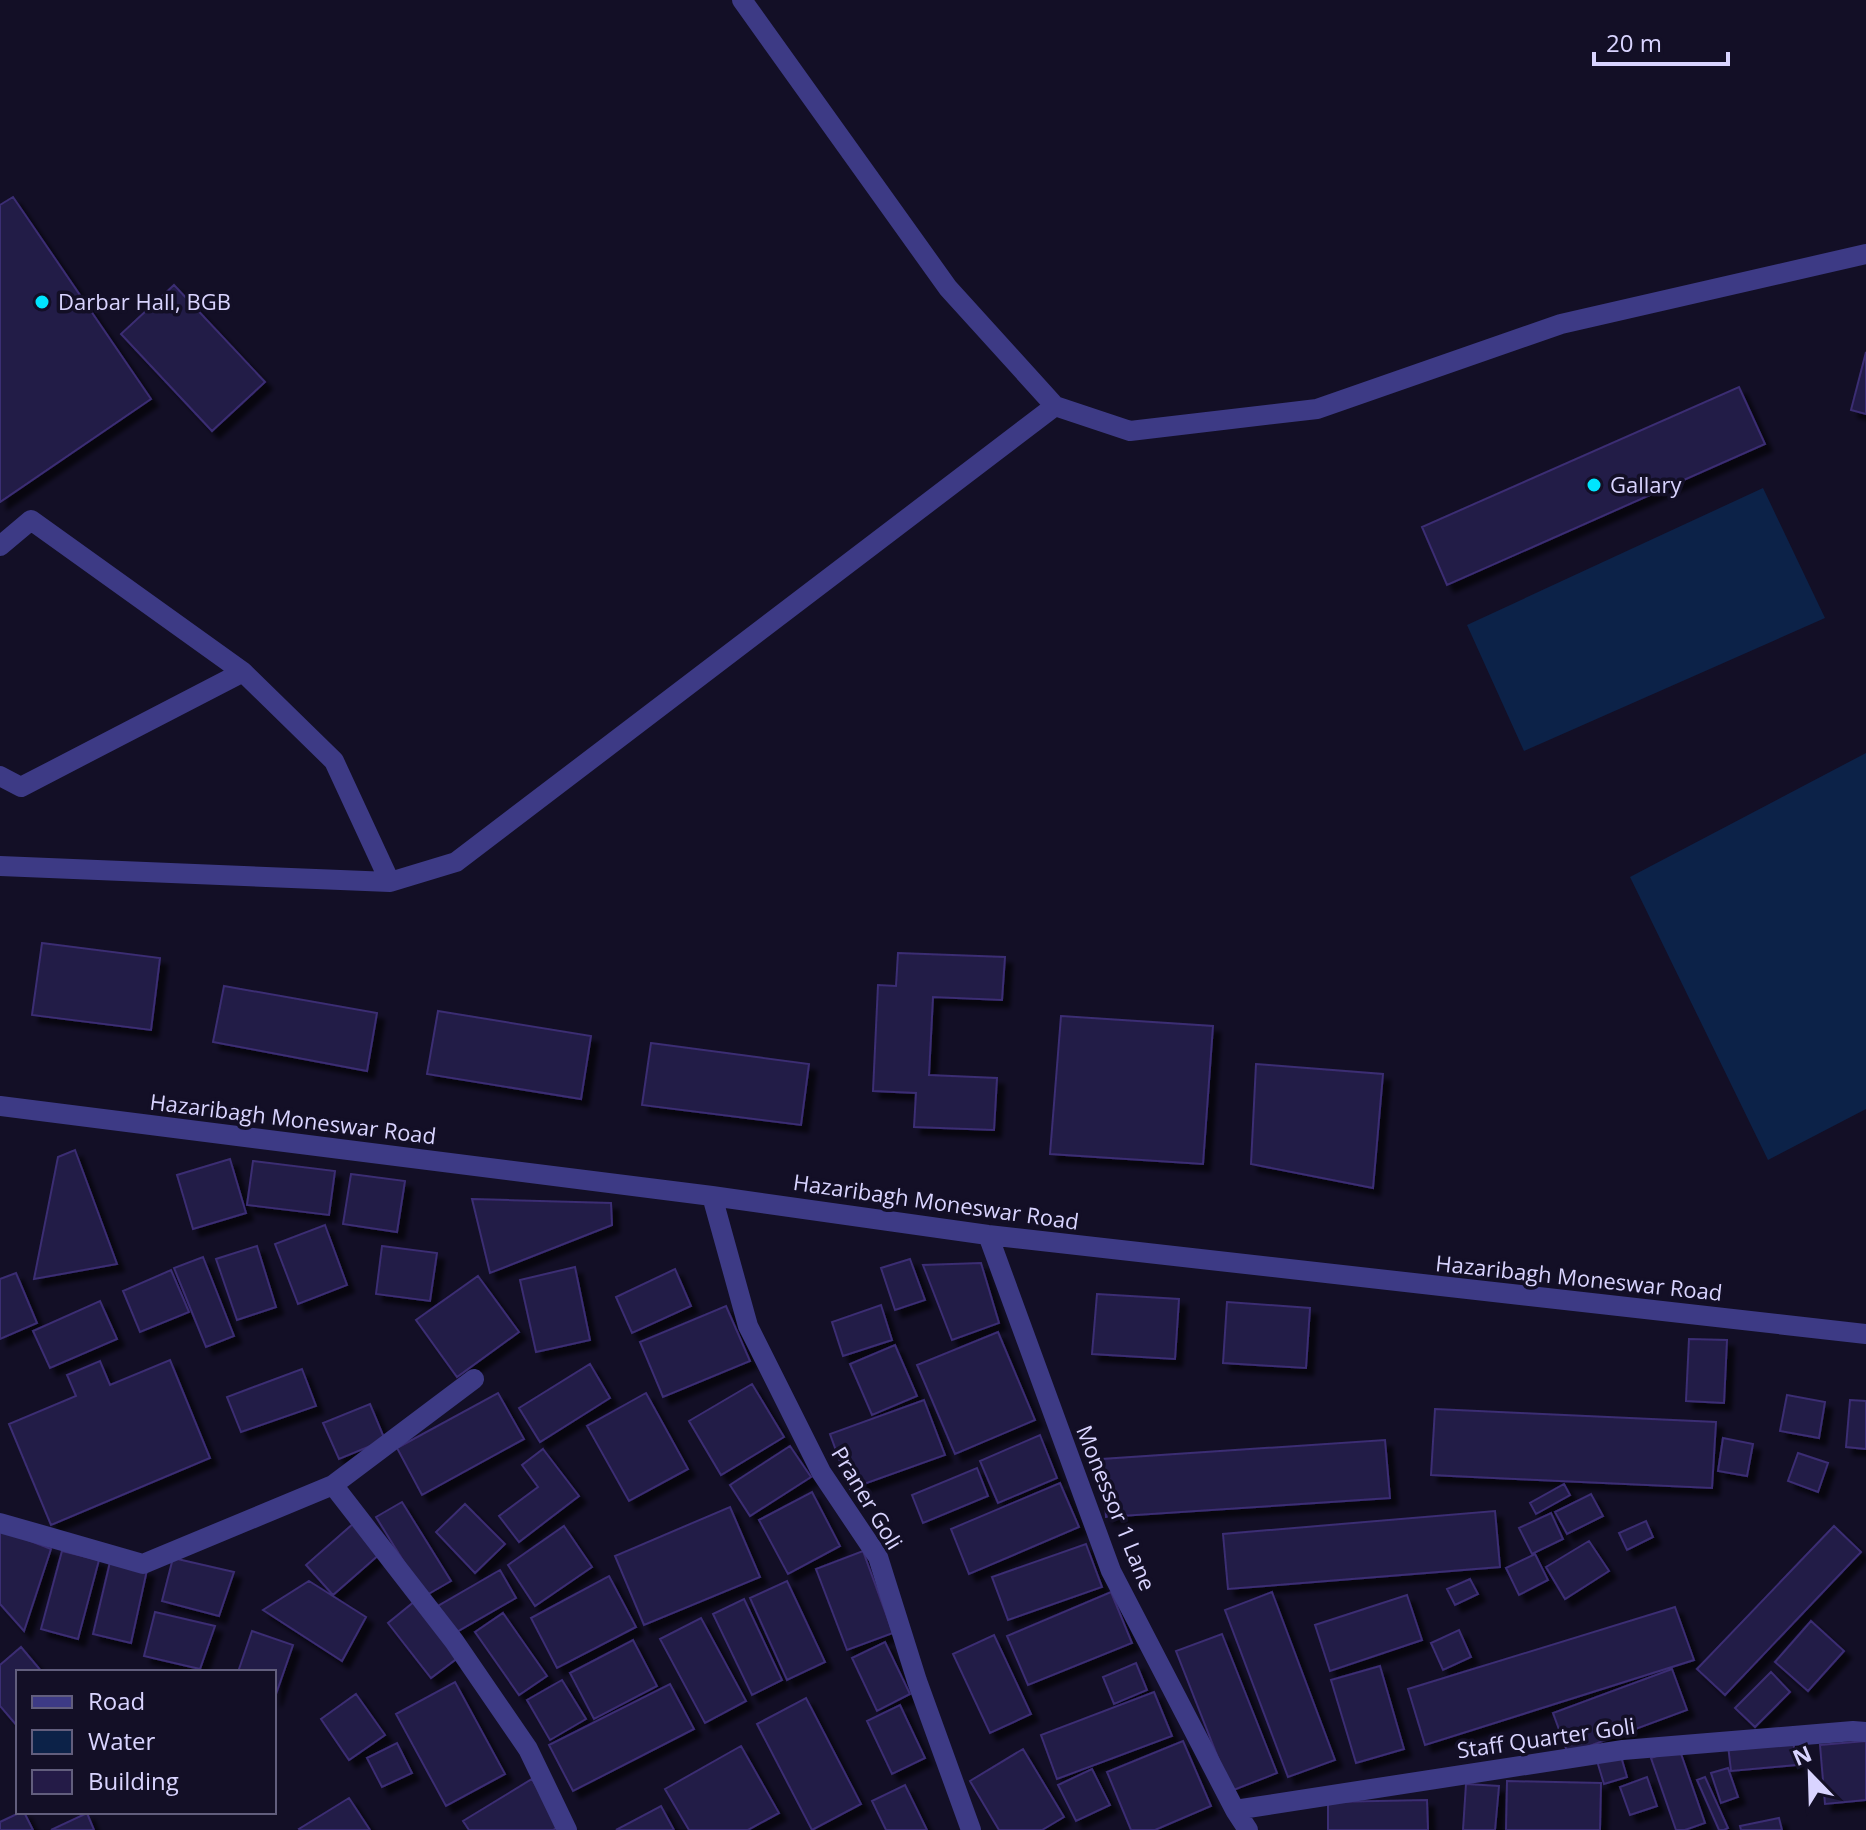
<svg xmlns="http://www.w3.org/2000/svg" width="1866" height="1830" font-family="'Open Sans',sans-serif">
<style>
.water{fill:#0c2248}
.building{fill:#241b47;stroke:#3b2d73;stroke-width:2;filter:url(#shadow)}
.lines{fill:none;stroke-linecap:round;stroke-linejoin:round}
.minor{stroke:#3d3a85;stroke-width:20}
.poi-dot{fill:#00e5ff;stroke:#130f26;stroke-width:3}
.labels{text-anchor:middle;stroke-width:7;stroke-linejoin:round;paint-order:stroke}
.poi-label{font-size:22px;fill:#d9d4ff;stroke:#130f26;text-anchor:start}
.street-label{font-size:22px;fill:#d9d4ff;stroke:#130f26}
</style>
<defs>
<filter id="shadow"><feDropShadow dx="7" dy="7" stdDeviation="2" flood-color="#0009"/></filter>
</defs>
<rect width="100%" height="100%" fill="#130f26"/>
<path class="water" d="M 1763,488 L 1825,618 L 1524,751 L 1467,625 Z
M 1866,753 L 1866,1109 L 1768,1160 L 1630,877 Z"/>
<path class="building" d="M 13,197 L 151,399 L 0,502 L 0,205 Z
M 174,285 L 265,382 L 212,431 L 121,334 Z
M 1866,352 L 1866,414 L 1851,410 Z
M 1739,387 L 1765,444 L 1447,585 L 1422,527 Z
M 42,943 L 160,958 L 151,1030 L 32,1015 Z
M 898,953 L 1005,957 L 1002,1000 L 933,997 L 929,1075 L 997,1078 L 994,1130 L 914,1127 L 916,1093 L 873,1091 L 878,985 L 896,986 Z
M 224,986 L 377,1013 L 367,1071 L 213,1042 Z
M 438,1011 L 591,1036 L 581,1099 L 427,1074 Z
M 1061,1016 L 1213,1026 L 1203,1164 L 1050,1154 Z
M 651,1043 L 809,1064 L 801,1125 L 642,1105 Z
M 1256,1064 L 1383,1074 L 1373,1188 L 1251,1164 Z
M 75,1150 L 117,1264 L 34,1279 L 58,1157 Z
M 230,1159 L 246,1213 L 193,1229 L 177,1175 Z
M 253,1161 L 335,1171 L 329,1215 L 247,1205 Z
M 351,1174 L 405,1181 L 397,1232 L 343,1224 Z
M 472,1199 L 611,1203 L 612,1225 L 490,1273 Z
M 325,1225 L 347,1285 L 298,1304 L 275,1244 Z
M 257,1246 L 276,1307 L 237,1320 L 216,1259 Z
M 382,1246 L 437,1253 L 430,1301 L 376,1294 Z
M 203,1257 L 234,1336 L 206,1347 L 174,1268 Z
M 910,1259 L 925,1300 L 895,1310 L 881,1268 Z
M 981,1263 L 999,1323 L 952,1340 L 923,1265 Z
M 575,1267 L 590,1340 L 536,1352 L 520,1280 Z
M 675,1269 L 691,1306 L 632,1333 L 616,1297 Z
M 171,1270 L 189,1312 L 140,1332 L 123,1291 Z
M 16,1273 L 37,1323 L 0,1339 L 0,1279 Z
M 478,1276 L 519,1332 L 457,1377 L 416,1320 Z
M 1097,1294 L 1179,1299 L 1175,1359 L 1092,1354 Z
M 100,1301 L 117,1339 L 50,1368 L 33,1331 Z
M 1227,1302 L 1310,1308 L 1306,1368 L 1223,1363 Z
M 881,1305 L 892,1340 L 843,1356 L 832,1322 Z
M 726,1306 L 750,1361 L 663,1397 L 640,1342 Z
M 998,1332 L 1035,1420 L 955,1454 L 917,1365 Z
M 1689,1339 L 1727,1340 L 1724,1403 L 1686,1401 Z
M 895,1345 L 917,1396 L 872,1415 L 850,1364 Z
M 170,1360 L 210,1458 L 51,1525 L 9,1424 L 76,1396 L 67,1375 L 100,1361 L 110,1385 Z
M 590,1364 L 610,1398 L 540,1442 L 519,1408 Z
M 302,1369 L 316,1406 L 241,1432 L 227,1397 Z
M 752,1384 L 784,1437 L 721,1475 L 689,1421 Z
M 498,1393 L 524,1439 L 422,1495 L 397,1448 Z
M 646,1393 L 688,1469 L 629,1501 L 587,1426 Z
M 1787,1395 L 1825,1402 L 1819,1438 L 1780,1431 Z
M 924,1400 L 945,1455 L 850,1489 L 830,1434 Z
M 1850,1400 L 1866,1401 L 1866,1449 L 1846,1447 Z
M 370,1404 L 385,1440 L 339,1459 L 323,1423 Z
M 1435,1409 L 1716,1422 L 1712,1488 L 1431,1475 Z
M 1040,1435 L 1057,1478 L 998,1503 L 980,1461 Z
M 1723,1438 L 1753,1444 L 1747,1476 L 1718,1471 Z
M 1385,1440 L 1390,1498 L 1106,1517 L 1102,1459 Z
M 790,1446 L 811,1477 L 750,1516 L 730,1485 Z
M 543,1449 L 579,1496 L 519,1542 L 499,1516 L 538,1487 L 522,1465 Z
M 1798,1453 L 1828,1463 L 1818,1492 L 1788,1481 Z
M 977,1468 L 988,1496 L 923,1523 L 912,1495 Z
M 1060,1483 L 1079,1527 L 969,1574 L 951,1529 Z
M 1564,1484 L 1570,1495 L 1536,1514 L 1530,1503 Z
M 812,1492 L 840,1546 L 788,1574 L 759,1520 Z
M 1591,1494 L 1603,1516 L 1567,1534 L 1555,1512 Z
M 402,1502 L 451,1581 L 425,1596 L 376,1517 Z
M 465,1504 L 505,1544 L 475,1573 L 436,1532 Z
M 730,1507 L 760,1577 L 644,1625 L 615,1556 Z
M 1495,1511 L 1500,1567 L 1228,1589 L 1223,1534 Z
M 1551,1513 L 1563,1539 L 1532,1554 L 1519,1528 Z
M 1646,1521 L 1653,1537 L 1627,1550 L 1619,1533 Z
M 354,1523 L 381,1553 L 333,1595 L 306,1565 Z
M 564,1526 L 592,1567 L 535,1606 L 508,1565 Z
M 1834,1526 L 1861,1552 L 1725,1695 L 1697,1669 Z
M 0,1529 L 51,1549 L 24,1631 L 0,1604 Z
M 1589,1541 L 1609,1571 L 1565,1599 L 1546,1567 Z
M 1086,1544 L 1102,1587 L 1008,1620 L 992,1577 Z
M 62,1551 L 99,1560 L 78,1639 L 41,1629 Z
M 863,1551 L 893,1633 L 847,1650 L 816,1569 Z
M 1535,1554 L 1548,1580 L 1519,1595 L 1506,1568 Z
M 173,1558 L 234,1572 L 219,1616 L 162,1601 Z
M 110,1562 L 147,1570 L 131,1643 L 93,1634 Z
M 500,1570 L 516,1598 L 453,1634 L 438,1606 Z
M 609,1576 L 636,1627 L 557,1668 L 531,1618 Z
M 1470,1579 L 1478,1594 L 1455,1605 L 1447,1589 Z
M 309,1581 L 366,1617 L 342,1661 L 263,1610 Z
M 787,1581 L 825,1662 L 787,1680 L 750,1598 Z
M 1111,1592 L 1132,1643 L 1028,1685 L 1007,1636 Z
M 1272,1592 L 1335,1760 L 1288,1777 L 1225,1610 Z
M 1407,1595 L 1422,1640 L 1330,1671 L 1315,1625 Z
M 744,1599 L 782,1680 L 752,1695 L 713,1614 Z
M 415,1601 L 459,1657 L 431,1678 L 388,1623 Z
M 1675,1607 L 1694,1660 L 1425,1745 L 1408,1689 Z
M 155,1612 L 215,1626 L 200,1669 L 144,1656 Z
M 503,1613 L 547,1676 L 519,1695 L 475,1632 Z
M 701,1618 L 746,1701 L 705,1723 L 660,1639 Z
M 1811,1621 L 1844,1651 L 1808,1691 L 1775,1662 Z
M 1459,1630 L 1471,1657 L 1443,1670 L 1431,1643 Z
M 252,1631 L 293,1645 L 274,1700 L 274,1672 L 238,1672 Z
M 1222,1634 L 1277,1773 L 1231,1791 L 1176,1651 Z
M 994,1635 L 1031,1714 L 990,1733 L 953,1654 Z
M 633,1640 L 657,1686 L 594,1719 L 570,1673 Z
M 885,1642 L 910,1694 L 877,1711 L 852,1658 Z
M 21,1647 L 42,1672 L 18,1672 L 18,1727 L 0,1706 L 0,1665 Z
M 1136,1663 L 1147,1690 L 1114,1704 L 1103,1677 Z
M 1380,1666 L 1404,1749 L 1356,1763 L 1331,1680 Z
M 1672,1669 L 1687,1710 L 1568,1754 L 1553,1713 Z
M 1771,1672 L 1790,1692 L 1755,1727 L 1735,1708 Z
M 562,1680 L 586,1719 L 550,1740 L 527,1700 Z
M 455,1682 L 505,1774 L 446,1806 L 396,1714 Z
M 670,1684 L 694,1729 L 573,1791 L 549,1745 Z
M 1154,1692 L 1172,1736 L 1057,1779 L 1041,1735 Z
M 356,1694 L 385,1735 L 349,1760 L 321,1719 Z
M 806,1698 L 861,1804 L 812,1830 L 757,1724 Z
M 900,1705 L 925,1758 L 892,1774 L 867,1721 Z
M 1793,1739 L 1796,1765 L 1731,1771 L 1728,1745 Z
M 1183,1741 L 1211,1806 L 1155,1830 L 1131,1830 L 1107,1772 Z
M 1866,1741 L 1866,1800 L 1825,1804 L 1820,1745 Z
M 397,1743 L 412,1773 L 382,1787 L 367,1758 Z
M 741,1746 L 779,1813 L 748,1830 L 689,1830 L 665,1789 Z
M 1679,1748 L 1705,1823 L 1685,1830 L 1676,1830 L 1651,1758 Z
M 1023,1749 L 1064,1817 L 1042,1830 L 999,1830 L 970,1781 Z
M 1620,1753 L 1627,1777 L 1604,1784 L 1597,1761 Z
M 1728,1768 L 1738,1797 L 1721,1803 L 1711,1773 Z
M 1092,1769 L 1110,1805 L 1076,1821 L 1058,1785 Z
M 1647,1777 L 1657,1806 L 1630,1815 L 1620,1787 Z
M 1705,1777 L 1728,1828 L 1724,1830 L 1719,1830 L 1697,1780 Z
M 532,1779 L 560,1826 L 553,1830 L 469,1830 L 463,1821 Z
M 1507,1781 L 1601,1783 L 1600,1830 L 1506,1830 Z
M 1466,1784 L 1499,1786 L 1495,1830 L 1463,1830 Z
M 905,1785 L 927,1830 L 886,1830 L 872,1801 Z
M 349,1798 L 370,1830 L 300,1830 L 299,1829 Z
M 1427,1800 L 1428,1830 L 1328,1830 L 1328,1802 Z
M 661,1806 L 674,1830 L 616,1830 Z
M 21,1812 L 24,1812 L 33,1830 L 0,1830 L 0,1822 Z
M 87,1813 L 94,1830 L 51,1830 Z
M 1779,1818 L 1782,1830 L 1741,1830 L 1740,1826 Z"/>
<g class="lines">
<path class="minor" d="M 742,0 L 948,288 L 1055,406 L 1130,431 L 1317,409 L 1561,324 L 1866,254
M 0,546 L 31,520 L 243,672 L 334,761 L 390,882
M 0,776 L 21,787 L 243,672
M 0,866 L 390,882 L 456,862 L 1055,406
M 0,1106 L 712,1196 L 988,1235 L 1866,1334
M 712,1196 L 748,1326 L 821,1472 L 878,1557 L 917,1681 L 971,1830
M 988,1235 L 1111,1571 L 1235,1810 L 1248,1830
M 333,1485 L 454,1641 L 528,1749 L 567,1830
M 0,1523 L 143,1564 L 333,1485 L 474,1379
M 1235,1810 L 1623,1750 L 1853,1731 L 1866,1732"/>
</g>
<g class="poi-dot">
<circle cx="42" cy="302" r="8"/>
<circle cx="1594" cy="485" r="8"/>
</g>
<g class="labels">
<g class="poi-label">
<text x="58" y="310">Darbar Hall, BGB</text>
<text x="1610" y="493">Gallary</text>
</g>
<g class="street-label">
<text transform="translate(293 1119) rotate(7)" y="8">Hazaribagh Moneswar Road</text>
<text transform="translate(936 1202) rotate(8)" y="8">Hazaribagh Moneswar Road</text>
<text transform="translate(1579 1278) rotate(6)" y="8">Hazaribagh Moneswar Road</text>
<text transform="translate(867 1498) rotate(59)" y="8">Praner Goli</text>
<text transform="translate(1116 1508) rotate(68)" y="8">Monessor 1 Lane</text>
<text transform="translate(1546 1738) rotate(-8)" y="8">Staff Quarter Goli</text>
</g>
</g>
<rect x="16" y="1670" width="260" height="144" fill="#130f26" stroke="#625e7d" stroke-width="2"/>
<rect x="32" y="1696" width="40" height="12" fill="#3d3a85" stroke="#625e7d" stroke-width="2"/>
<text x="88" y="1710" font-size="24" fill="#d9d4ff">Road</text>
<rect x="32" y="1730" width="40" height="24" fill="#0c2248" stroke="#625e7d" stroke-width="2"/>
<text x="88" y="1750" font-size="24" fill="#d9d4ff">Water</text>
<rect x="32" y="1770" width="40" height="24" fill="#241b47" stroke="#625e7d" stroke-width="2"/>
<text x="88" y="1790" font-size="24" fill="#d9d4ff">Building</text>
<g transform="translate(1810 1774) rotate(337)" stroke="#130f26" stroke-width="6" paint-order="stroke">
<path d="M0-6L14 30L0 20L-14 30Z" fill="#d9d4ff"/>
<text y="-12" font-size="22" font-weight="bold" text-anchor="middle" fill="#d9d4ff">N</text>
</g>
<path d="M1594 52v12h134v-12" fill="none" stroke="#d9d4ff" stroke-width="4"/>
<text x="1606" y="52" font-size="24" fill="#d9d4ff" stroke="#130f26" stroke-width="6" paint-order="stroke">20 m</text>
</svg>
